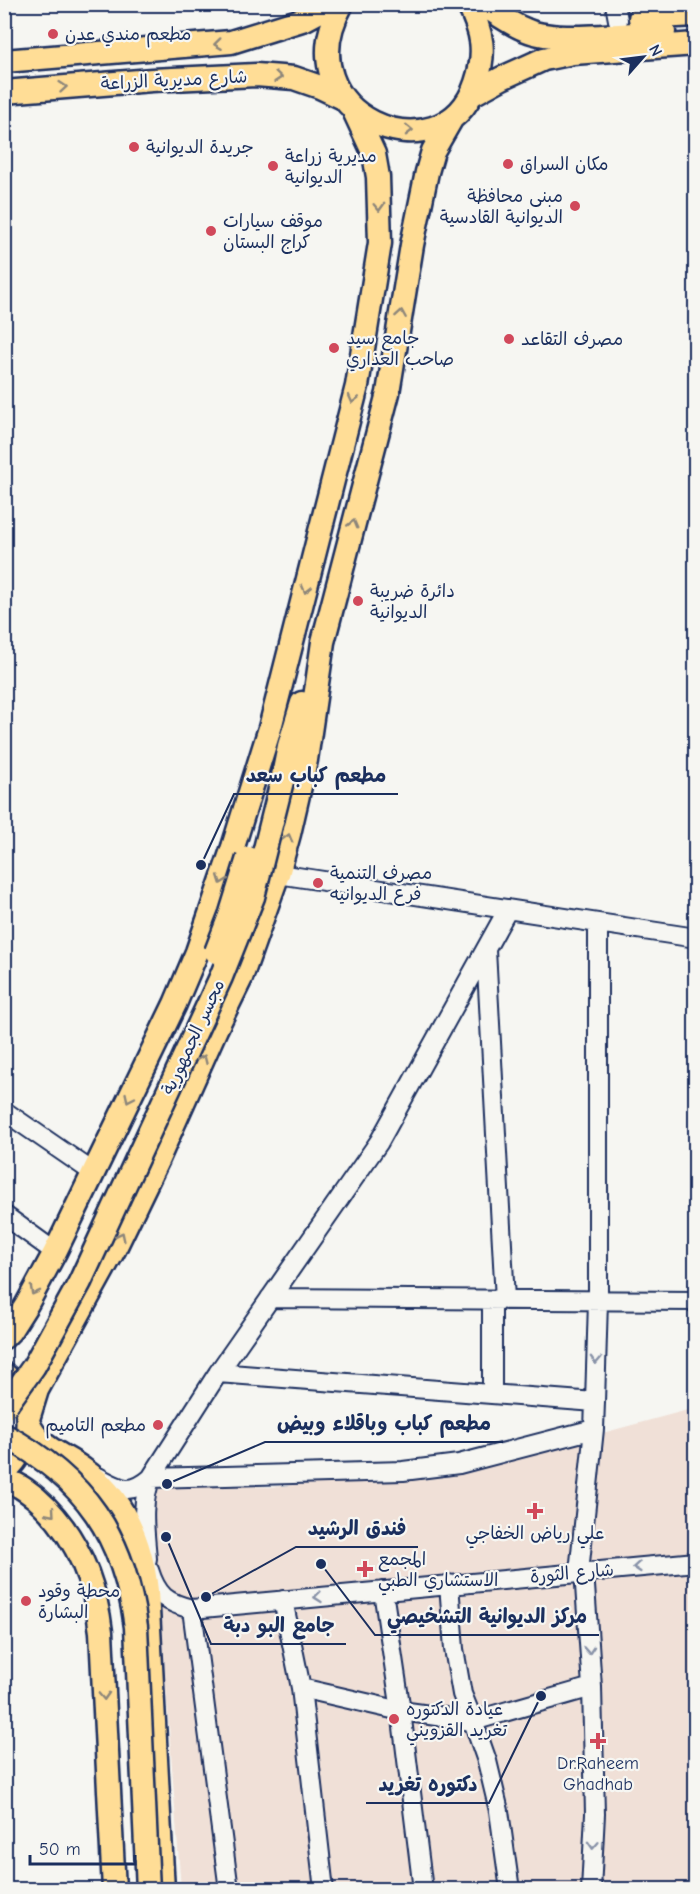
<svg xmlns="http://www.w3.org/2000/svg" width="700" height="1894" font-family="'Comic Neue','Playpen Sans Arabic',sans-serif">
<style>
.built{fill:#f0e0d7}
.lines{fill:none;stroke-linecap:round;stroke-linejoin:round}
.minor-casing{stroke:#1b2f5e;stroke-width:22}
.major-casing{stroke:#1b2f5e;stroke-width:27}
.minor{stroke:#f6f6f2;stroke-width:18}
.major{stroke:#ffdd96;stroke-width:22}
.major-bridge-casing{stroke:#1b2f5e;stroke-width:27;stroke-linecap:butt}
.major-bridge{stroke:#ffdd96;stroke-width:22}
.oneway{stroke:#8d867a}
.oneway2{stroke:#8892a8}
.poi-dot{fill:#d1495b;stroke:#f6f6f2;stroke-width:2}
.labels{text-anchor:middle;stroke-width:4.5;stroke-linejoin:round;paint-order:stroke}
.poi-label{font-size:18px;fill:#1b2f5e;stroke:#f6f6f2;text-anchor:start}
.street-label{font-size:18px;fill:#1b2f5e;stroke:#f6f6f2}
.leader{fill:none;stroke:#1b2f5e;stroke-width:2}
.callout-dot{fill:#1b2f5e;stroke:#f6f6f2;stroke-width:2}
.callout-label{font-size:20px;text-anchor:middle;font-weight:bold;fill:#1b2f5e;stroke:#f6f6f2;stroke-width:4.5;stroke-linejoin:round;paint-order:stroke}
</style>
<rect width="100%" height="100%" fill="#f6f6f2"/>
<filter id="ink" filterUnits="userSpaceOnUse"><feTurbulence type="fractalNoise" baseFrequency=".0167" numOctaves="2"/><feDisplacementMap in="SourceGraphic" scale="12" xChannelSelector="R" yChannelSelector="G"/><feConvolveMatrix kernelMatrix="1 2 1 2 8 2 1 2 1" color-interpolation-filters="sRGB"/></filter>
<g filter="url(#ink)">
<path class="built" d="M 695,1408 L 695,1889 L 181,1889 L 151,1482 L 269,1487 L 455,1473 Z"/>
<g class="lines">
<defs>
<path id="minor" d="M 615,4 L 618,20
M 278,874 L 696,938
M 486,950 L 505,1300
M 4,1111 L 94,1173
M 4,1215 L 55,1252
M 270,1298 L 696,1301
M 218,1373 L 595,1402
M 492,1394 L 492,1300
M 98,1477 C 120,1489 130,1496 151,1478 L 403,1471 L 459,1464 L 594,1429
M 147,1559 C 145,1531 140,1504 151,1478 L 218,1373 L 379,1142 L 508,909
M 149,1570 C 157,1596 167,1603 192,1609 L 696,1562
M 584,1571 L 592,1687 L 595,1814 L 591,1890
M 579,1572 L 594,1429 L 595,1402 L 598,1301 L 598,923
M 449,1584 L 454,1649 L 462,1694 L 473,1721 L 487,1761 L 499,1811 L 510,1890
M 383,1591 L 401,1711 L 423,1890
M 283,1600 L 301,1688 L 324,1890
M 192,1609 L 229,1890
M 301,1688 L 401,1711 L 473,1721 L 592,1687"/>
<path id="major" d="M 342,4 C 280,115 443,182 476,83 C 486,53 483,33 468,4
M 482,4 C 496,13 510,24 526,30 C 557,44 629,33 664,32
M 640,18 L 696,15
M 4,61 L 231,42 L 305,19 L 333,4
M 4,92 L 152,80 L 256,75 L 294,78 L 320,87 L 341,97
M 471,95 L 502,78 L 544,59 L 573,53 L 696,44
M 282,781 L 289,746 L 302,703
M 4,1337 L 10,1331 L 27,1304 L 55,1252 L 175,1004 L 197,952 L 233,847 L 270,728 L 357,386 L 380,243 L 378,177 L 374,154 L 354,111
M 4,1374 C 35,1399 36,1446 4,1472
M 28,1419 L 37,1390 L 114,1250 L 158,1159 L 216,1029 L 241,978 L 278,874 L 289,834 L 306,760 L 323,642 L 388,393 L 412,245 L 427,172 L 433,151 L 452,118
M 28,1422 C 39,1449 62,1453 83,1469 C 123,1497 142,1543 147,1591 L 163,1890
M 4,1480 C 17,1483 26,1490 36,1498 C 76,1533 95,1581 101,1632 L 114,1890"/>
</defs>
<use href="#minor" class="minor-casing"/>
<use href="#major" class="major-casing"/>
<use href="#minor" class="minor"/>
<use href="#major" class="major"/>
<defs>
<path id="major-bridge" d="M 216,952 L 231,913 L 248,858
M 4,1408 L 34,1366 L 80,1282 L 221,977 L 253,897 L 282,781
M 4,1435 C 85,1479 124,1536 136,1627 L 148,1890"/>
</defs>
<use href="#major-bridge" class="major-bridge-casing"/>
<use href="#major-bridge" class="major-bridge"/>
</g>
<defs><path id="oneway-chevron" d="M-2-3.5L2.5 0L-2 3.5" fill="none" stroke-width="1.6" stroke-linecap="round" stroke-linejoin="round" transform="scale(1.5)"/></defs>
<g class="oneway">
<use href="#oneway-chevron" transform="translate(218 44) rotate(173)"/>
<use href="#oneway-chevron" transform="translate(278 77) rotate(6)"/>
<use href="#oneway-chevron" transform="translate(63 87) rotate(-5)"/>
<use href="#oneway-chevron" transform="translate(409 130) rotate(1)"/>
<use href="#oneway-chevron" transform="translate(379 207) rotate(88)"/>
<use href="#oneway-chevron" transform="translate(401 314) rotate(-81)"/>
<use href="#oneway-chevron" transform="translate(353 399) rotate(104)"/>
<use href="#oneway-chevron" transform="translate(353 524) rotate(-75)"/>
<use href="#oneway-chevron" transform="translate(306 589) rotate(104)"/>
<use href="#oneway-chevron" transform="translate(288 838) rotate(-75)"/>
<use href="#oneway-chevron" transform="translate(222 880) rotate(110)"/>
<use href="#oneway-chevron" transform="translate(203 1059) rotate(-66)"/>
<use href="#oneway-chevron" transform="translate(129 1098) rotate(115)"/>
<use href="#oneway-chevron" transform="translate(121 1236) rotate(-64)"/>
<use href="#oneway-chevron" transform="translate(34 1291) rotate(118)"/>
<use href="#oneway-chevron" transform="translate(51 1513) rotate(49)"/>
<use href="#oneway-chevron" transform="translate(104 1696) rotate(87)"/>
</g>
<g class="oneway2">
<use href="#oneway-chevron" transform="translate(596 1360) rotate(92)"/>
<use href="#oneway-chevron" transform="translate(637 1567) rotate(175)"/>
<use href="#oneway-chevron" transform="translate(318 1597) rotate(174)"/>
<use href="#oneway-chevron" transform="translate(589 1650) rotate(86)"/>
<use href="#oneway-chevron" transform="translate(593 1845) rotate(93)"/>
</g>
</g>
<g class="poi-dot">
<circle cx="53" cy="34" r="6"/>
<circle cx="134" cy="147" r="6"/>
<circle cx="508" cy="164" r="6"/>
<circle cx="273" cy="166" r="6"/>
<circle cx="575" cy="206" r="6"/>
<circle cx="211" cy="231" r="6"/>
<circle cx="509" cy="339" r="6"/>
<circle cx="334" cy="348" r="6"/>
<circle cx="358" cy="601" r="6"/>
<circle cx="318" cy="883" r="6"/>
<circle cx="158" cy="1425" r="6"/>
<path d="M532 1502h6v6h6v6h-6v6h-6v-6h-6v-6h6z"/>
<path d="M362 1560h6v6h6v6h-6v6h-6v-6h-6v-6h6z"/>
<circle cx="26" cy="1601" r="6"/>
<circle cx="394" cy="1719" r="6"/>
<path d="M595 1732h6v6h6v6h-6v6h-6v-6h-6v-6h6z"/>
</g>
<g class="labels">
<g class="poi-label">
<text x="65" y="40">مطعم مندي عدن</text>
<text x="146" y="153">جريدة الديوانية</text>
<text x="285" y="162">مديرية زراعة<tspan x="285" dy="21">الديوانية</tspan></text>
<text x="520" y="170">مكان السراق</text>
<text x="563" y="202" text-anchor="end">مبنى محافظة<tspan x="563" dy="21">الديوانية القادسية</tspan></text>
<text x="223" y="227">موقف سيارات<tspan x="223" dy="21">كراج البستان</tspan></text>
<text x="346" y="344">جامع سيد<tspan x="346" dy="21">صاحب العذاري</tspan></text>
<text x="521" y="345">مصرف التقاعد</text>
<text x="370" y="597">دائرة ضريبة<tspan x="370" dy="21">الديوانية</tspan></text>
<text x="330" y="879">مصرف التنمية<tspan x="330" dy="21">فرع الديوانيه</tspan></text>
<text x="146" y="1431" text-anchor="end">مطعم التاميم</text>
<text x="535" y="1539" text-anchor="middle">علي رياض الخفاجي</text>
<text x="378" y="1565">المجمع<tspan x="378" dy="21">الاستشاري الطبي</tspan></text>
<text x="38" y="1597">محطة وقود<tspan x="38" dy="21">البشارة</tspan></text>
<text x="406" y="1715">عيادة الدكتوره<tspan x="406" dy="21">تغريد القزويني</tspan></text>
<text x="598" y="1769" text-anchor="middle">Dr.Raheem<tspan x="598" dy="21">Ghadhab</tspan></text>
</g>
<g class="street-label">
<text transform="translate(174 80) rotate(-3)" y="6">شارع مديرية الزراعة</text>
<text transform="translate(193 1037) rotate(-65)" y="6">مجسر الجمهورية</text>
<text transform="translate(572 1573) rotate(-5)" y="6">شارع الثورة</text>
</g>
</g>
<path class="leader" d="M201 865L234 794H398M167 1484L265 1442H503M206 1597L296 1547H418M321 1564L375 1635H599M166 1537L211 1644H346M541 1696L489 1803H366"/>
<g class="callout-dot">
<circle cx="201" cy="865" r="6"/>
<circle cx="167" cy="1484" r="6"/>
<circle cx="206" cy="1597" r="6"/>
<circle cx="321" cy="1564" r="6"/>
<circle cx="166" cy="1537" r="6"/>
<circle cx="541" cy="1696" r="6"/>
</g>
<g class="callout-label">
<text x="316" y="782">مطعم كباب سعد</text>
<text x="384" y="1430">مطعم كباب وباقلاء وبيض</text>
<text x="357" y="1535">فندق الرشيد</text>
<text x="487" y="1623">مركز الديوانية التشخيصي</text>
<text x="279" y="1632">جامع البو دبة</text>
<text x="428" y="1791">دكتوره تغريد</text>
</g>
<rect width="700" height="1894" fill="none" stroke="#f6f6f2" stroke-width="24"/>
<rect x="12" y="12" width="676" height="1870" fill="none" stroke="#1b2f5e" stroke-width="2" filter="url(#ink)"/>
<g transform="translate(643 57) rotate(62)" stroke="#f6f6f2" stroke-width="4.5" paint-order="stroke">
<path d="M0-4.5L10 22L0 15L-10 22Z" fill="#1b2f5e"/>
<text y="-9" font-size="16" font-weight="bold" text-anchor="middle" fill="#1b2f5e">N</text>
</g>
<path d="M30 1855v9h105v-9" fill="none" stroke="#1b2f5e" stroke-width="3"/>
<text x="39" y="1855" font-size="18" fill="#1b2f5e" stroke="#f6f6f2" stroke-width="4.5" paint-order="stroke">50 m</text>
</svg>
